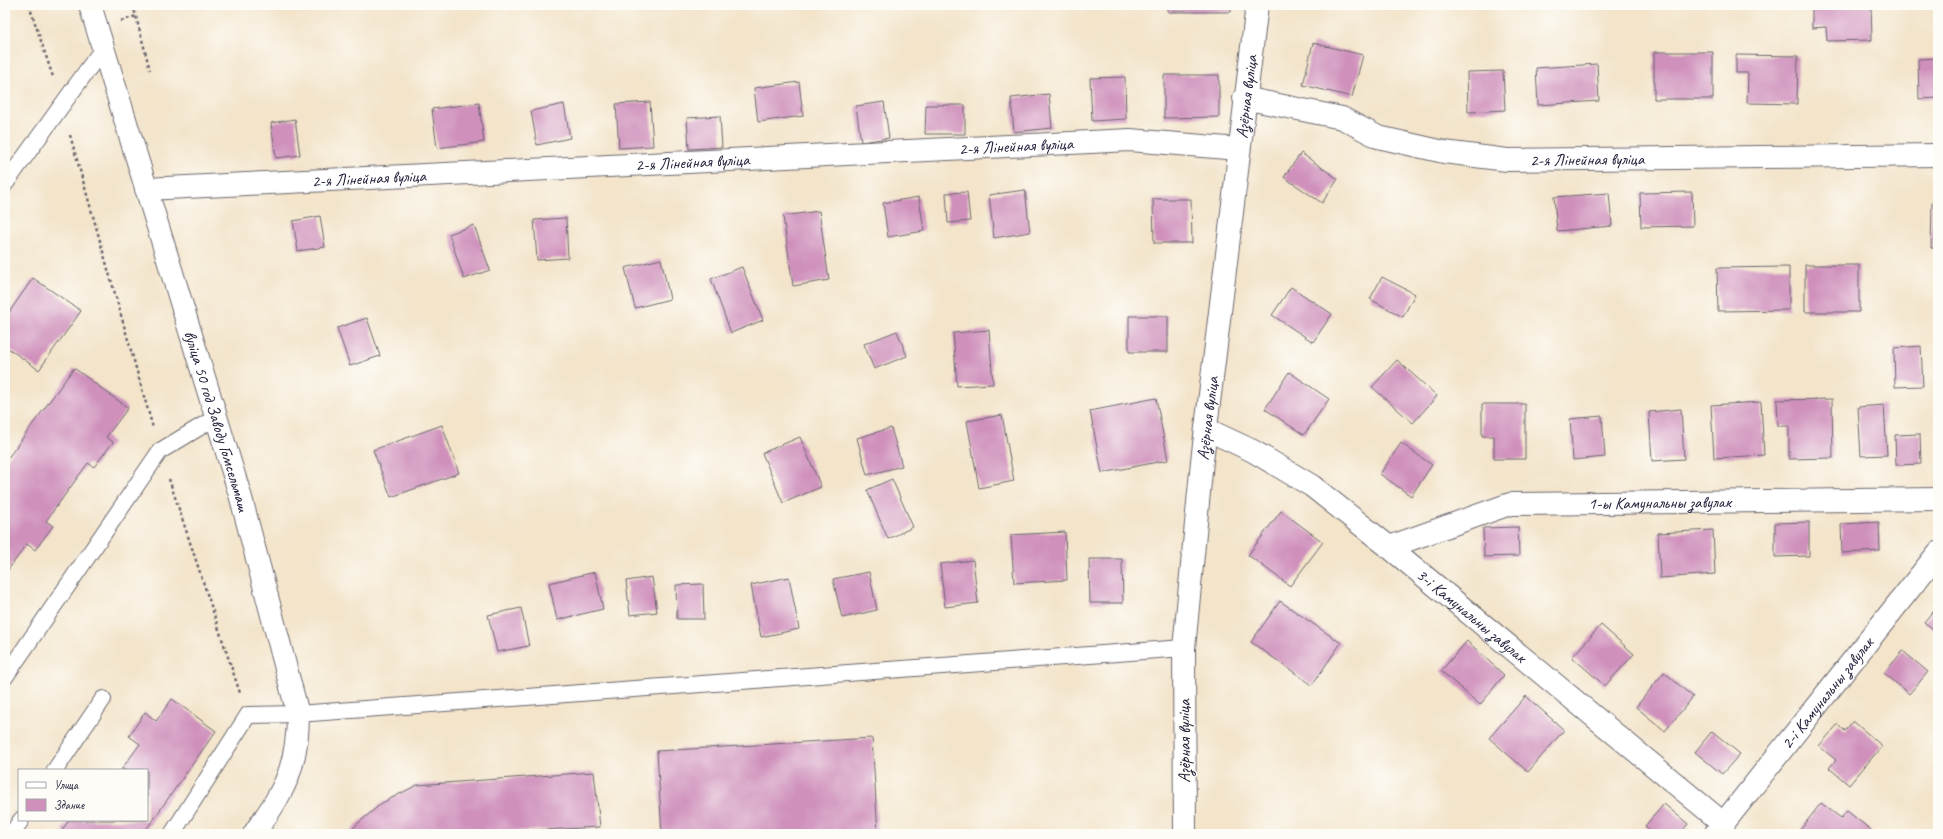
<svg xmlns="http://www.w3.org/2000/svg" width="1943" height="839" font-family="Caveat,sans-serif">
<style>
.building{fill:#cf90bc}
.lines{fill:none;stroke-linecap:round;stroke-linejoin:round}
.lane-casing{stroke:#6b666d;stroke-width:18}
.street-casing{stroke:#6b666d;stroke-width:24}
.secondary-casing{stroke:#6b666d;stroke-width:24}
.path{stroke:#6b666d;stroke-width:2.5;stroke-dasharray:3 3;stroke-linecap:butt}
.lane{stroke:#fff;stroke-width:16}
.street{stroke:#fff;stroke-width:22}
.secondary{stroke:#fff;stroke-width:22}
.labels{text-anchor:middle;stroke-width:3;stroke-linejoin:round;paint-order:stroke}
.street-label{font-size:17px;fill:#22223b;stroke:#fdfcf7}
</style>
<rect width="100%" height="100%" fill="#fdfcf7"/>
<filter id="ink" filterUnits="userSpaceOnUse"><feTurbulence type="fractalNoise" baseFrequency=".025" numOctaves="2"/><feDisplacementMap in="SourceGraphic" scale="8" xChannelSelector="R" yChannelSelector="G"/><feConvolveMatrix kernelMatrix="1 2 1 2 8 2 1 2 1" color-interpolation-filters="sRGB"/></filter>
<filter id="wash" filterUnits="userSpaceOnUse"><feTurbulence type="fractalNoise" baseFrequency=".012" numOctaves="4" result="noise"/><feDisplacementMap in="SourceGraphic" scale="16" xChannelSelector="R" yChannelSelector="G"/><feGaussianBlur stdDeviation="0.9" result="paint"/><feColorMatrix in="noise" values="0 0 0 0 0 0 0 0 0 0 0 0 0 0 0 0 0 1.4 0 .05"/><feComposite in="paint" operator="in"/></filter>
<g filter="url(#wash)">
<rect width="100%" height="100%" fill="#f3e4ca"/>
<g id="blocks">
<path class="building" d="M 1168,5 L 1231,5 L 1231,12 L 1168,12 Z
M 1812,5 L 1871,5 L 1872,40 L 1827,41 L 1826,27 L 1812,28 Z
M 1313,43 L 1363,55 L 1352,97 L 1303,85 Z
M 1654,52 L 1713,52 L 1713,99 L 1654,99 Z
M 1736,55 L 1798,56 L 1797,104 L 1747,103 L 1748,73 L 1736,73 Z
M 1938,58 L 1938,98 L 1919,99 L 1918,59 Z
M 1597,64 L 1599,101 L 1538,105 L 1536,68 Z
M 1503,71 L 1505,110 L 1468,112 L 1467,72 Z
M 1164,75 L 1219,75 L 1219,117 L 1164,118 Z
M 1125,77 L 1126,119 L 1092,121 L 1090,78 Z
M 799,82 L 803,116 L 758,122 L 754,88 Z
M 1049,94 L 1052,128 L 1014,132 L 1011,98 Z
M 650,102 L 653,146 L 619,148 L 616,104 Z
M 884,102 L 889,138 L 861,142 L 856,106 Z
M 479,103 L 484,142 L 437,148 L 432,109 Z
M 564,104 L 570,138 L 537,145 L 531,111 Z
M 926,105 L 965,105 L 965,134 L 925,134 Z
M 720,116 L 722,147 L 689,149 L 687,118 Z
M 295,119 L 300,155 L 276,158 L 271,123 Z
M 1301,153 L 1338,179 L 1322,203 L 1284,177 Z
M 1025,190 L 1030,232 L 994,238 L 989,195 Z
M 967,192 L 970,221 L 948,223 L 946,193 Z
M 1692,192 L 1693,226 L 1641,227 L 1640,193 Z
M 1609,193 L 1612,226 L 1557,231 L 1554,197 Z
M 919,197 L 924,231 L 888,237 L 883,203 Z
M 1153,199 L 1191,199 L 1192,243 L 1154,243 Z
M 1932,202 L 1938,202 L 1938,248 L 1931,248 Z
M 819,211 L 829,280 L 793,286 L 783,216 Z
M 320,216 L 325,247 L 298,251 L 293,221 Z
M 566,218 L 568,258 L 537,260 L 534,220 Z
M 474,225 L 490,270 L 464,279 L 449,234 Z
M 661,259 L 670,299 L 635,308 L 625,268 Z
M 1805,265 L 1859,265 L 1859,312 L 1805,312 Z
M 742,267 L 763,320 L 731,333 L 711,279 Z
M 1789,267 L 1789,310 L 1718,311 L 1717,268 Z
M 1382,277 L 1415,294 L 1403,317 L 1370,299 Z
M 33,278 L 81,311 L 39,370 L 5,346 L 5,318 Z
M 1291,287 L 1332,314 L 1313,342 L 1272,315 Z
M 1129,316 L 1168,316 L 1168,352 L 1129,352 Z
M 367,318 L 380,356 L 350,366 L 337,328 Z
M 989,330 L 993,384 L 957,386 L 953,333 Z
M 897,331 L 907,356 L 874,369 L 864,344 Z
M 1921,346 L 1923,386 L 1895,387 L 1894,348 Z
M 1397,360 L 1437,396 L 1413,423 L 1372,387 Z
M 74,368 L 128,408 L 106,437 L 113,442 L 94,467 L 88,463 L 46,521 L 53,526 L 35,550 L 27,544 L 5,574 L 5,462 Z
M 1289,372 L 1329,399 L 1304,435 L 1265,409 Z
M 1156,398 L 1168,460 L 1102,473 L 1090,411 Z
M 1832,399 L 1833,458 L 1789,459 L 1789,426 L 1778,426 L 1777,400 Z
M 1761,402 L 1764,455 L 1714,458 L 1711,405 Z
M 1482,404 L 1525,404 L 1525,459 L 1494,459 L 1494,436 L 1482,436 Z
M 1884,405 L 1887,455 L 1861,456 L 1858,407 Z
M 1681,409 L 1684,459 L 1652,461 L 1649,412 Z
M 1002,415 L 1014,481 L 979,488 L 967,421 Z
M 1602,416 L 1605,457 L 1573,460 L 1570,419 Z
M 442,425 L 459,473 L 391,497 L 373,450 Z
M 891,428 L 902,466 L 867,475 L 857,438 Z
M 1920,434 L 1921,464 L 1896,465 L 1895,435 Z
M 800,437 L 821,487 L 783,503 L 762,453 Z
M 1401,443 L 1432,465 L 1411,496 L 1380,474 Z
M 892,479 L 913,527 L 888,539 L 867,490 Z
M 1281,511 L 1323,542 L 1290,586 L 1248,555 Z
M 1809,522 L 1809,556 L 1775,557 L 1775,523 Z
M 1879,522 L 1880,551 L 1842,553 L 1841,524 Z
M 1518,527 L 1519,556 L 1484,557 L 1483,528 Z
M 1713,530 L 1715,574 L 1660,578 L 1658,533 Z
M 1065,532 L 1067,580 L 1014,583 L 1011,535 Z
M 1089,559 L 1122,559 L 1123,603 L 1090,603 Z
M 973,560 L 978,603 L 945,607 L 940,564 Z
M 595,572 L 603,609 L 557,620 L 549,583 Z
M 869,572 L 877,610 L 842,618 L 833,579 Z
M 652,577 L 657,612 L 630,615 L 626,581 Z
M 789,577 L 799,629 L 761,637 L 751,585 Z
M 703,584 L 704,619 L 677,619 L 676,585 Z
M 1280,601 L 1341,643 L 1312,685 L 1251,642 Z
M 1938,605 L 1938,633 L 1924,622 Z
M 521,608 L 529,646 L 497,652 L 488,615 Z
M 1601,625 L 1634,654 L 1605,686 L 1572,657 Z
M 1467,641 L 1504,675 L 1480,705 L 1441,671 Z
M 1903,651 L 1928,672 L 1909,694 L 1884,673 Z
M 1664,672 L 1693,697 L 1665,731 L 1636,707 Z
M 1526,696 L 1564,730 L 1528,772 L 1489,738 Z
M 172,699 L 216,731 L 143,834 L 68,834 L 62,830 L 69,820 L 147,820 L 147,770 L 121,770 L 140,744 L 129,736 L 145,712 L 156,721 Z
M 1853,721 L 1882,746 L 1849,785 L 1829,768 L 1836,760 L 1819,746 L 1838,724 L 1845,731 Z
M 1712,731 L 1740,754 L 1722,774 L 1695,752 Z
M 872,738 L 878,834 L 662,834 L 657,751 Z
M 594,772 L 600,827 L 466,834 L 349,834 L 356,825 L 382,803 L 417,785 Z
M 1821,803 L 1841,818 L 1847,811 L 1871,830 L 1868,834 L 1797,834 Z
M 1664,804 L 1688,824 L 1680,834 L 1654,834 L 1645,826 Z"/>
</g>
</g>
<g filter="url(#ink)">
<use href="#blocks" fill-opacity="0" stroke="#6b666d" stroke-width="1"/>
<g class="lines">
<defs>
<path id="lane" d="M 5,184 L 104,47
M 5,677 L 160,451 L 215,418
M 55,770 L 103,699
M 12,834 L 21,820
M 172,834 L 248,715 L 298,714 L 1184,648"/>
<g id="street">
<path id="s1" d="M 1244,98 L 1342,118 L 1378,137 L 1444,152 L 1507,160 L 1938,155"/>
<path id="s2" d="M 146,189 L 1130,140 L 1239,149"/>
<path id="s3" d="M 1206,429 L 1253,451 L 1312,486 L 1389,547 L 1724,824"/>
<path id="s4" d="M 1389,547 L 1510,504 L 1938,499"/>
<path id="s5" d="M 1715,834 L 1938,553"/>
</g>
<g id="secondary">
<path id="s6" d="M 90,5 L 241,498 L 298,714 C 298,742 293,771 279,795 C 272,809 262,821 254,834"/>
<path id="s7" d="M 1185,834 L 1184,648 L 1202,461 L 1257,5"/>
</g>
</defs>
<use href="#lane" class="lane-casing"/>
<use href="#street" class="street-casing"/>
<use href="#secondary" class="secondary-casing"/>
<path class="path" d="M 29,5 L 53,77
M 133,5 L 150,70
M 121,21 L 136,16
M 70,135 L 153,428
M 169,479 L 240,693"/>
<use href="#lane" class="lane"/>
<use href="#street" class="street"/>
<use href="#secondary" class="secondary"/>
</g>
</g>
<g class="labels">
<g class="street-label">
<text dy="6" stroke="none"><textPath href="#s7" startOffset="741">Азёрная вуліца</textPath></text>
<text dy="6" stroke="none"><textPath href="#s2" startOffset="871">2-я Лінейная вуліца</textPath></text>
<text dy="6" stroke="none"><textPath href="#s1" startOffset="352">2-я Лінейная вуліца</textPath></text>
<text dy="6" stroke="none"><textPath href="#s2" startOffset="547">2-я Лінейная вуліца</textPath></text>
<text dy="6" stroke="none"><textPath href="#s2" startOffset="223">2-я Лінейная вуліца</textPath></text>
<text dy="6" stroke="none"><textPath href="#s7" startOffset="417">Азёрная вуліца</textPath></text>
<text dy="6" stroke="none"><textPath href="#s6" startOffset="435">вуліца 50 год Заводу Гомсельмаш</textPath></text>
<text dy="6" stroke="none"><textPath href="#s4" startOffset="278">1-ы Камунальны завулак</textPath></text>
<text dy="6" stroke="none"><textPath href="#s3" startOffset="326">3-і Камунальны завулак</textPath></text>
<text dy="6" stroke="none"><textPath href="#s5" startOffset="180">2-і Камунальны завулак</textPath></text>
<text transform="translate(1184 741) rotate(-90)" y="6">Азёрная вуліца</text>
</g>
</g>
<rect width="1943" height="839" fill="none" stroke="#fdfcf7" stroke-width="20"/>
<rect x="18" y="769" width="130" height="52" fill="#fdfcf7" stroke="#a5a5ac"/>
<rect x="26" y="782" width="20" height="6" fill="#ffffff" stroke="#a5a5ac"/>
<text x="54" y="789" font-size="12" fill="#22223b">Улица</text>
<rect x="26" y="799" width="20" height="12" fill="#cf90bc" stroke="#a5a5ac"/>
<text x="54" y="809" font-size="12" fill="#22223b">Здание</text>
</svg>
